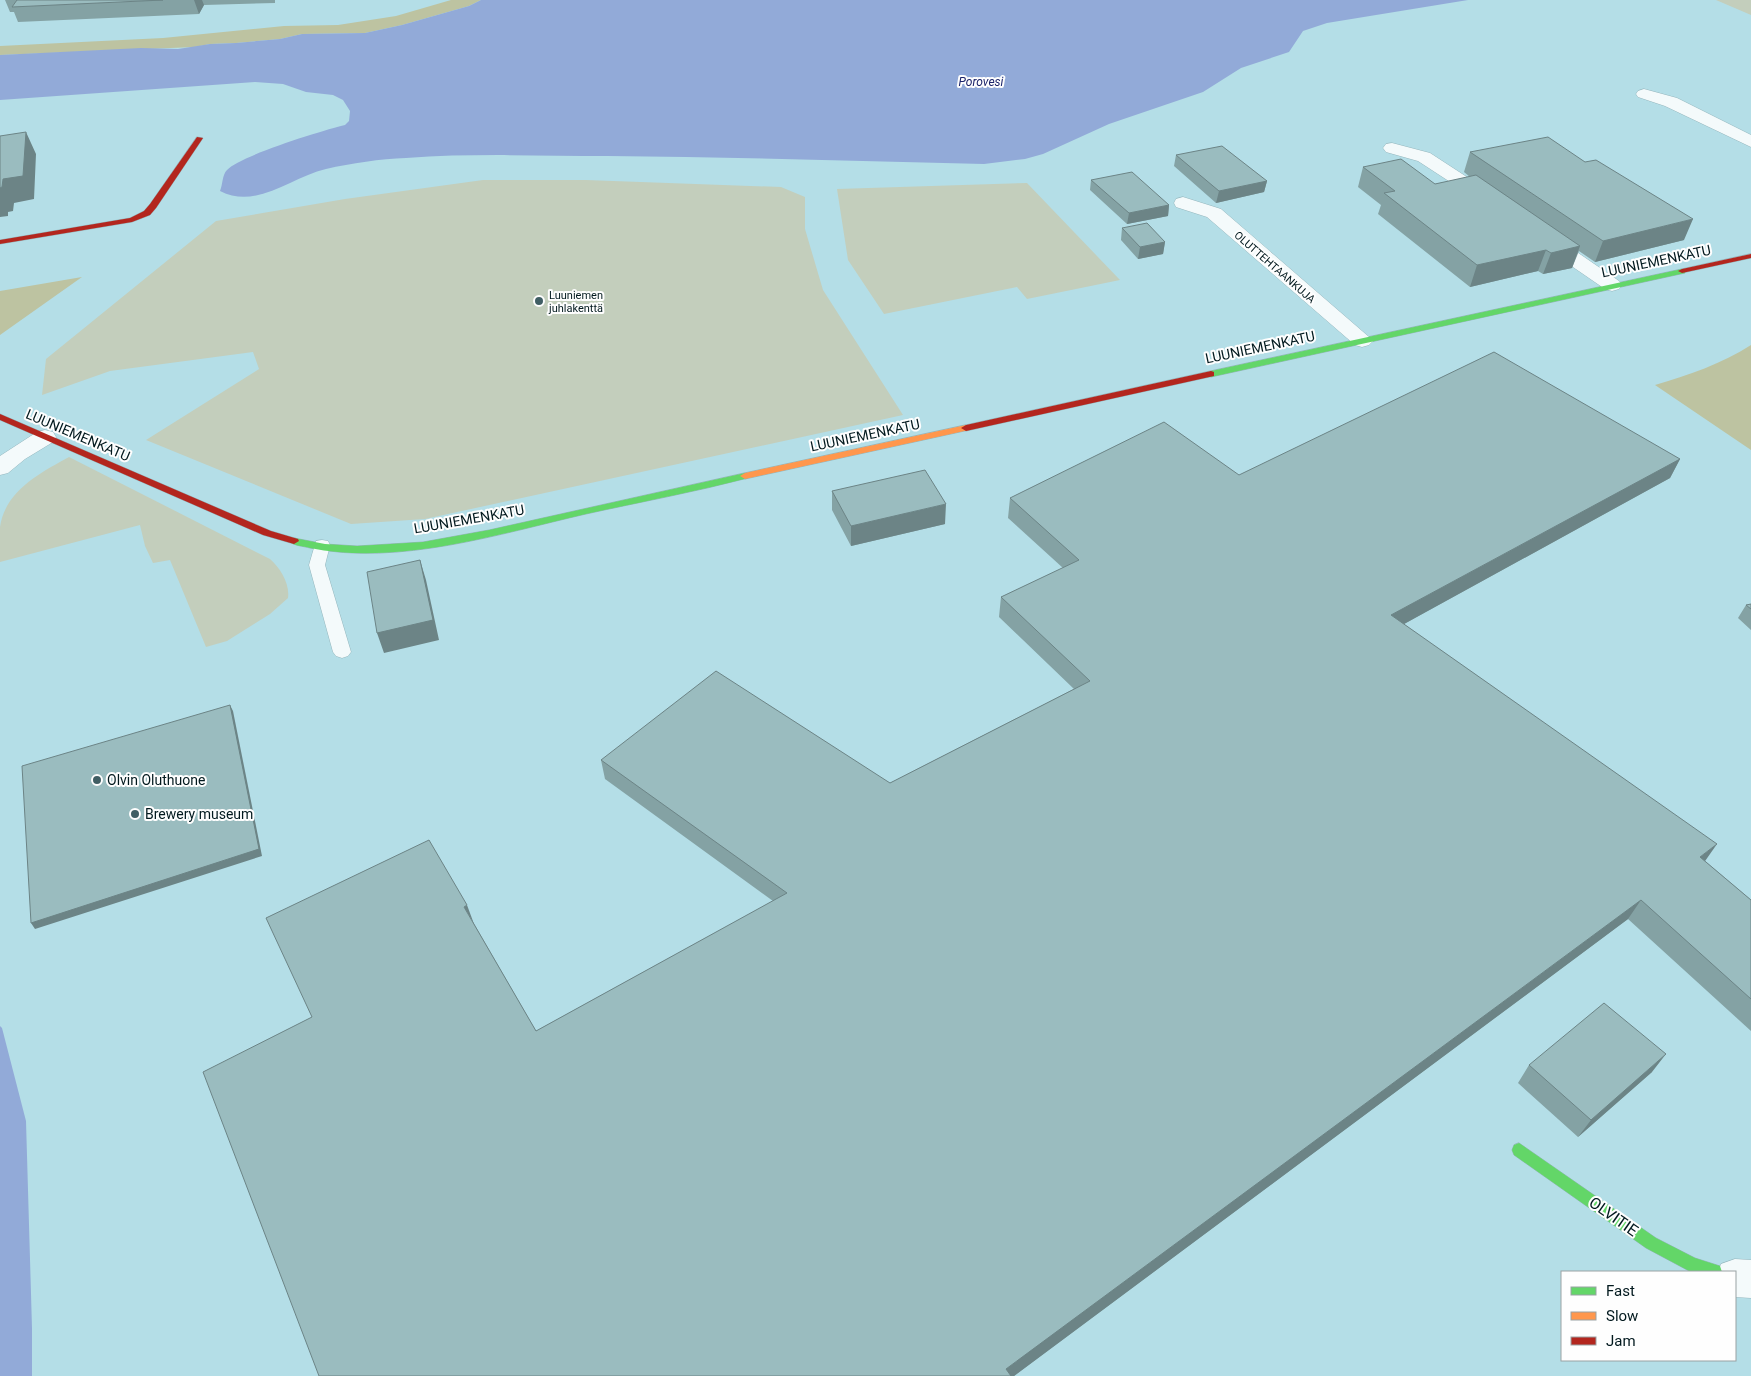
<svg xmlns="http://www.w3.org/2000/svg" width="1751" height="1376" font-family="Roboto,sans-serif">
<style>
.green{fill:#c3cebc}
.forest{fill:#bdc3a1}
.water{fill:#92aad8}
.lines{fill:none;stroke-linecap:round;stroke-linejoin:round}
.lane-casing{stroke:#95b6bd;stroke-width:1}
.street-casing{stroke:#95b6bd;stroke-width:1}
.fast-casing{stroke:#95b6bd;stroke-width:1}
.slow-casing{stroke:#95b6bd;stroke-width:1}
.jam-casing{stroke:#95b6bd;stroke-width:1}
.lane{fill:#f4fafb;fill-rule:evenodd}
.street{fill:#f4fafb;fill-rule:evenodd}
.fast{fill:#63d668;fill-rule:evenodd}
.slow{fill:#ff974d;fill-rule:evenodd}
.jam{fill:#b3261e;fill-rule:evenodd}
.wall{fill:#84a2a4}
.shaded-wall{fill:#6c8486}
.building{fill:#9abcbf;stroke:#6c8486}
.poi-dot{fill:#405e64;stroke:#fefefe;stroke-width:2}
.labels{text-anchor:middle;stroke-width:4;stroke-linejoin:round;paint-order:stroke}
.far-street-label{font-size:11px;fill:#02191e;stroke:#fefefe}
.far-poi-label{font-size:11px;fill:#02191e;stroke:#fefefe;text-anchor:start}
.far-water-label{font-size:12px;font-style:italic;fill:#1b236a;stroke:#fefefe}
.street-label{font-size:14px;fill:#02191e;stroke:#fefefe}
.poi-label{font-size:14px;fill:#02191e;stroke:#fefefe;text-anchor:start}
.near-street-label{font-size:16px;fill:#02191e;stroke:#fefefe}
</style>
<rect width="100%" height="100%" fill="#b4dee7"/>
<path class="green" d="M 1716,0 L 1751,0 L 1751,15 Z
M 483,180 L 586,180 L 781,187 L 805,197 L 805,229 L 823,290 L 903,415 L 425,519 L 351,524 L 146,440 L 259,369 L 253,352 L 110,371 L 42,395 L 46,359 L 216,221 L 345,199 Z
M 1027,183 L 1120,280 L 1027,299 L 1017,287 L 884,314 L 848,260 L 837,189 Z
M 69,457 L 270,559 C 280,568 290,583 288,598 L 270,614 L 227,641 L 206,647 L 170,560 L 153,563 L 145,546 L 140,525 L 0,562 C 0,551 0,538 0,527 C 5,491 40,473 69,457 Z"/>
<path class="forest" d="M 451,0 L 481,0 L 469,6 L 402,25 L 365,33 L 302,34 L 280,39 L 236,43 L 210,44 L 195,47 L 0,55 L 0,46 L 163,38 L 284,26 L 338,25 L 396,16 Z
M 82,277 L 0,335 L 0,291 Z
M 1751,345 L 1751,450 L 1655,385 C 1688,375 1722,364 1751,345 Z"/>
<path class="water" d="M 481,0 L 1468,0 L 1327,23 L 1303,31 L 1289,52 L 1241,68 L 1203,92 L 1109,124 L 1043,154 L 1025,159 L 984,164 C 858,161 733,157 608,156 C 541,156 473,153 406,158 C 380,159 352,163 326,169 C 291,177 257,210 220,191 C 223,184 222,175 227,170 C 239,156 324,130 345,125 L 349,121 L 350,111 L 343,100 L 333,95 L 306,92 L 283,84 L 255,82 L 0,100 L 0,55 L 141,48 L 178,49 L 210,44 L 236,43 L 280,39 L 302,34 L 365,33 L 402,25 L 469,6 Z
M 0,1026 L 2,1028 L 26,1121 L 32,1328 L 32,1376 L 0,1376 Z"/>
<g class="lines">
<defs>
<path id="lane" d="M 322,540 L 328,541 L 330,545 L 325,565 L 351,652 L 348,656 L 342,658 L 336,656 L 333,652 L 309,565 L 316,541 Z"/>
<path id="street" d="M 1644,89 L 1677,98 L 1751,135 L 1751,147 L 1665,106 L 1638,97 L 1636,94 L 1638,91 Z
M 1392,143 L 1430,153 L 1496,196 L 1499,200 L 1496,204 L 1490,206 L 1484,204 L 1418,161 L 1386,152 L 1383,148 L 1386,144 Z
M 1183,197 L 1221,209 L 1369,337 L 1373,341 L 1369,345 L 1362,347 L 1355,345 L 1207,217 L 1176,207 L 1174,203 L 1176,199 Z
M 1545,233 L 1552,235 L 1619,281 L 1622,285 L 1619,289 L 1612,291 L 1605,289 L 1538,243 L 1535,239 L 1538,235 Z
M 45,430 L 53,432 L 56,437 L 53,442 L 25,459 L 8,473 L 0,475 L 0,456 L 37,432 Z
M 1735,1259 L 1751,1260 L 1751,1298 L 1735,1297 L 1735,1272 L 1718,1272 L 1721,1264 Z"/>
<path id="fast" d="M 1682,269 L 1685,269 L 1685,273 L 1211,377 L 1207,374 L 1211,371 Z
M 745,473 L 748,474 L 750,476 L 748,478 C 695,492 640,502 586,514 C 499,534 399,566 310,548 C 303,546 294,546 289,541 L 294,538 L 325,544 L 357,546 L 423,542 L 489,530 Z
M 1519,1143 L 1656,1238 L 1695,1258 L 1720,1266 L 1722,1272 L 1691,1272 L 1646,1248 L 1514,1155 L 1512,1150 L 1514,1145 Z"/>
<path id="slow" d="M 966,425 L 971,428 L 969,430 L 745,479 L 740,476 L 745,473 Z"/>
<path id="jam" d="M 197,137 L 203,138 L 156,208 L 150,215 L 132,222 L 0,244 L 0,240 L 130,218 L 144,211 L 150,204 Z
M 1751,254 L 1751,258 L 1682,273 L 1678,271 L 1682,269 Z
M 1211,371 L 1214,372 L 1214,376 L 966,431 L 961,428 L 966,425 Z
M 0,414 L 271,531 L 298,539 L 299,541 L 294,544 L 263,535 L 0,420 Z"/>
</defs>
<use href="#lane" class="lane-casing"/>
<use href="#street" class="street-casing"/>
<use href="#fast" class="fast-casing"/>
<use href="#slow" class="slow-casing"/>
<use href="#jam" class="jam-casing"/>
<use href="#lane" class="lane"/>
<use href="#street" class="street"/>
<use href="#fast" class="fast"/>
<use href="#slow" class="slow"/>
<use href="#jam" class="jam"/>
</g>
<path class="wall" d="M 5,0 L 275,0 L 275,3 L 204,5 L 199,14 L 18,22 L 14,12 L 10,12 Z
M 1470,152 L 1684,240 L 1595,262 L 1579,251 L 1572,268 L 1543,274 L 1538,271 L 1470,287 L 1378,214 L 1381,205 L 1358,187 L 1363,167 L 1435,184 L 1470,177 L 1464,172 Z
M 1176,155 L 1267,181 L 1264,192 L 1216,203 L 1174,166 Z
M 1091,180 L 1169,205 L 1168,216 L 1127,224 L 1090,190 Z
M 1122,228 L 1165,242 L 1163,254 L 1138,259 L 1121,240 Z
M 1680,459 L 1670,478 L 1404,624 L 1705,861 L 1751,900 L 1751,1031 L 1628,919 L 1014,1376 L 319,1376 L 312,1017 L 473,922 L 536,1031 L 773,901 L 605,779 L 601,760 L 890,783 L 1074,689 L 999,617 L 1001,597 L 1063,568 L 1008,518 L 1010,498 L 1239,475 Z
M 832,491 L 945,524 L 851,546 L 832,510 Z
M 1751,604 L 1751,630 L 1738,618 L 1746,605 Z
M 1529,1065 L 1652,1072 L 1578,1137 L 1518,1083 Z"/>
<path class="shaded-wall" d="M 194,0 L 202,0 L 204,5 L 199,14 Z
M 26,132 L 36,154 L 34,199 L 14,203 L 13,211 L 8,212 L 8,216 L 0,217 L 0,188 L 3,179 Z
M 1267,181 L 1264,192 L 1216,203 L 1219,191 Z
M 1169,205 L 1168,216 L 1127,224 L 1129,213 Z
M 1693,219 L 1684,240 L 1595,262 L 1603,241 Z
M 1165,242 L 1163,254 L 1138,259 L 1140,247 Z
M 1580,246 L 1572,268 L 1543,274 L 1551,253 Z
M 1546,250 L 1538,271 L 1470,287 L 1477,265 Z
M 1680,459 L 1670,478 L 1384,635 L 1391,615 Z
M 946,504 L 945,524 L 851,546 L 851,526 Z
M 420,560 L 426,580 L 439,640 L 384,653 L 377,633 Z
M 230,705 L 233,711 L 262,856 L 35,929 L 31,923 Z
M 1717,844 L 1703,864 L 1700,857 Z
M 1641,900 L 1628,919 L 1014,1376 L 1005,1376 L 1006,1369 Z
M 467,905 L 474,924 L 464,907 Z
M 1666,1054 L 1652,1072 L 1578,1137 L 1591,1120 Z"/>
<path class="building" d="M 17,0 L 163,0 L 12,7 Z
M 26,132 L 23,176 L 3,179 L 2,187 L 0,188 L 0,136 Z
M 1548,137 L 1585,162 L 1596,160 L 1693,219 L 1603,241 L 1470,152 Z
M 1222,146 L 1267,181 L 1219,191 L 1176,155 Z
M 1401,159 L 1435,184 L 1476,175 L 1580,246 L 1551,253 L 1546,250 L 1477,265 L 1384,193 L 1395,191 L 1363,167 Z
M 1132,172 L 1169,205 L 1129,213 L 1091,180 Z
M 1147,223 L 1165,242 L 1140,247 L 1122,228 Z
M 1494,352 L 1680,459 L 1391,615 L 1717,844 L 1700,857 L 1751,900 L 1751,999 L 1641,900 L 1006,1369 L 1011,1376 L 319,1376 L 203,1072 L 312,1017 L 266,918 L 429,840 L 467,905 L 464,907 L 536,1031 L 787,893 L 601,760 L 716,671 L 890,783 L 1090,681 L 1001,597 L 1079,560 L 1010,498 L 1164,422 L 1239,475 Z
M 925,470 L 946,504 L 851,526 L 832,491 Z
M 420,560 L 433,620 L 377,633 L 367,572 Z
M 1751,604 L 1751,609 L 1746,605 Z
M 230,705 L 259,849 L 31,923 L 22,766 Z
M 1604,1003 L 1666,1054 L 1591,1120 L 1529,1065 Z"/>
<g class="poi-dot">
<circle cx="539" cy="301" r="5"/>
<circle cx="97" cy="780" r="5"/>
<circle cx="135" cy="814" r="5"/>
</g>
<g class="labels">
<g class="far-street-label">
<text transform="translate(1275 267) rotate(41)" y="4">OLUTTEHTAANKUJA</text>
</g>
<g class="far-poi-label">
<text x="549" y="299">Luuniemen<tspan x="549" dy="13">juhlakenttä</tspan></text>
</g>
<g class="far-water-label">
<text x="981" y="86">Porovesi</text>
</g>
<g class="street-label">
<text transform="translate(1656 261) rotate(-12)" y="5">LUUNIEMENKATU</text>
<text transform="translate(1260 347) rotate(-12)" y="5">LUUNIEMENKATU</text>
<text transform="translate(78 435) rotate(23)" y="5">LUUNIEMENKATU</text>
<text transform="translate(865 435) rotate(-12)" y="5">LUUNIEMENKATU</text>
<text transform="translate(469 519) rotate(-10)" y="5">LUUNIEMENKATU</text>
</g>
<g class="poi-label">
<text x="107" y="785">Olvin Oluthuone</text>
<text x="145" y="819">Brewery museum</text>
</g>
<g class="near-street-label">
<text transform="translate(1614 1216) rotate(35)" y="6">OLVITIE</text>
</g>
</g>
<rect x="1561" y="1271" width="175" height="90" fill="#fefefe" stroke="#99a2a4"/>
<rect x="1571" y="1287" width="25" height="8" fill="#63d668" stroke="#99a2a4"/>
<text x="1606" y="1296" font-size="15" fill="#02191e">Fast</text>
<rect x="1571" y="1312" width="25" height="8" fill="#ff974d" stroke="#99a2a4"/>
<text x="1606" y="1321" font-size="15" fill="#02191e">Slow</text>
<rect x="1571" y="1337" width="25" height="8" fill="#b3261e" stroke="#99a2a4"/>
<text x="1606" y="1346" font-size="15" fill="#02191e">Jam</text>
</svg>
